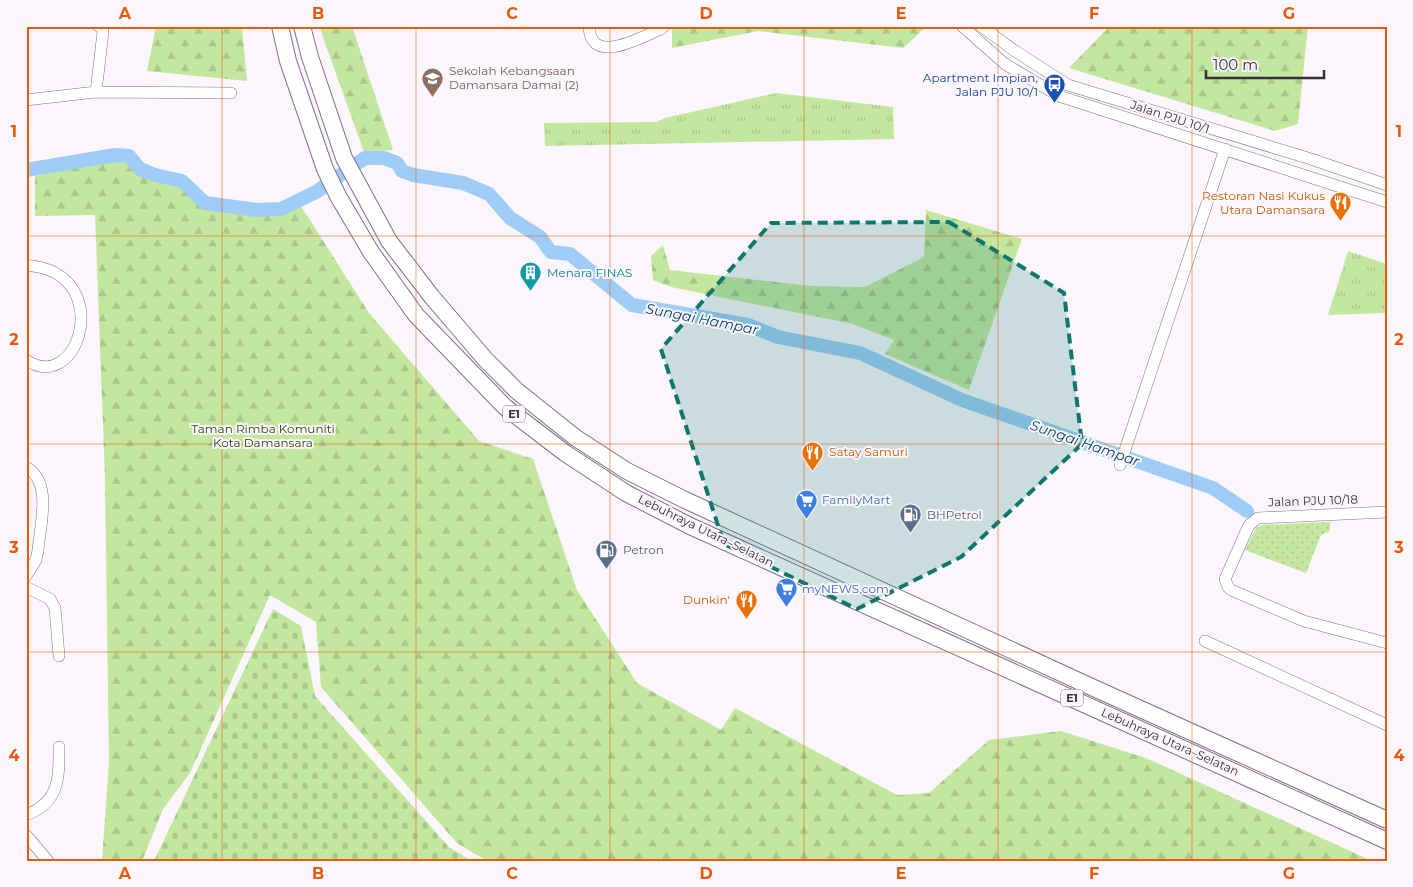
<svg xmlns="http://www.w3.org/2000/svg" width="1413" height="887" font-family="Montserrat,sans-serif">
<style>
.grass{fill:url(#grass-dots)}
.forest{fill:url(#forest-firs)}
.cemetery{fill:url(#cemetery-stones)}
.park{fill:url(#park-tufts)}
.lines{fill:none;stroke-linecap:round;stroke-linejoin:round}
.river{stroke:#9eccf6;stroke-width:14}
.minor-casing{stroke:#826f8a;stroke-width:12}
.highway-casing{stroke:#826f8a;stroke-width:18}
.minor{stroke:#fff;stroke-width:11}
.highway{stroke:#fff;stroke-width:16}
.marked{fill:#0f766e;fill-opacity:0.2;stroke:#0f766e;stroke-width:4;stroke-dasharray:10 6;stroke-linejoin:round}
.grid{fill:none;stroke:#e8590c;stroke-width:1;stroke-opacity:0.55}
.labels{text-anchor:middle;stroke-width:4;stroke-linejoin:round;paint-order:stroke}
.shield{fill:#faf6fc;stroke:#726b75;stroke-width:1}
.shield-label{font-size:11px;font-weight:bold;fill:#372f3b}
.education-label{font-size:12px;fill:#785e54;stroke:#faf6fc;text-anchor:start}
.transit-label{font-size:12px;fill:#164399;stroke:#faf6fc;text-anchor:end}
.street-label{font-size:12px;fill:#372f3b;stroke:#faf6fc}
.food-label{font-size:12px;fill:#c56008;stroke:#faf6fc;text-anchor:end}
.culture-label{font-size:12px;fill:#0d838f;stroke:#faf6fc;text-anchor:start}
.park-label{font-size:12px;fill:#2c4602;stroke:#faf6fc}
.shop-label{font-size:12px;fill:#366cbe;stroke:#faf6fc;text-anchor:start}
.service-label{font-size:12px;fill:#4e5e75;stroke:#faf6fc;text-anchor:start}
.water-label{font-size:14px;font-style:italic;fill:#00416d;stroke:#faf6fc}
.neatline{fill:none;stroke:#e8590c;stroke-width:2}
.grid-label{font-size:16px;text-anchor:middle;font-weight:bold;fill:#e8590c}
</style>
<defs>
<pattern id="grass-dots" width="8" height="8" patternUnits="userSpaceOnUse" patternTransform="scale(1.25)"><rect width="8" height="8" fill="#c4e7a0"/><path d="M2 2h.1M6 6h.1" fill="none" stroke="#a9c68b" stroke-width="1.8" stroke-linecap="round"/></pattern>
<pattern id="forest-firs" width="22" height="20" patternUnits="userSpaceOnUse" patternTransform="scale(1.25)"><rect width="22" height="20" fill="#c4e7a0"/><path d="M5 1l3.5 6h-7zM16 11l3.5 6h-7z" fill="#a9c68b"/></pattern>
<pattern id="cemetery-stones" width="16" height="16" patternUnits="userSpaceOnUse" patternTransform="scale(1.25)"><rect width="16" height="16" fill="#c4e7a0"/><path d="M2 7V4a2 2 0 0 1 4 0v3zM10 15v-3a2 2 0 0 1 4 0v3z" fill="#a9c68b"/></pattern>
<pattern id="park-tufts" width="24" height="20" patternUnits="userSpaceOnUse" patternTransform="scale(1.25)"><rect width="24" height="20" fill="#c4e7a0"/><path d="M3 7l-1-3M5 7V3M7 7l1-3M15 17l-1-3M17 17v-4M19 17l1-3" fill="none" stroke="#a9c68b"/></pattern>
</defs>
<rect width="100%" height="100%" fill="#faf6fc"/>
<path class="grass" d="M 1330,522 L 1330,531 L 1321,535 L 1306,573 L 1245,550 L 1256,528 L 1262,525 Z"/>
<path class="forest" d="M 156,26 L 242,26 L 247,81 L 147,71 Z
M 319,26 L 352,26 L 393,150 L 364,152 Z
M 672,26 L 927,26 L 903,48 L 758,31 L 672,48 Z
M 1110,26 L 1308,26 L 1298,124 L 1275,131 L 1069,68 Z
M 111,161 L 128,161 L 137,172 L 154,181 L 179,186 L 204,207 L 257,214 L 282,214 L 301,206 L 369,313 L 479,441 L 533,459 L 577,590 L 637,683 L 721,730 L 735,708 L 897,795 L 929,793 L 989,740 L 1061,731 L 1146,758 L 1372,861 L 487,861 L 457,843 L 321,687 L 316,622 L 270,595 L 190,773 L 163,809 L 142,861 L 102,861 L 109,763 L 105,477 L 95,215 L 35,216 L 35,176 Z
M 926,210 L 1022,239 L 969,390 L 885,354 L 894,340 L 853,324 L 671,287 L 653,280 L 651,256 L 663,245 L 670,270 L 811,286 L 865,287 L 924,257 Z"/>
<path class="cemetery" d="M 273,609 L 301,626 L 315,696 L 449,847 L 472,861 L 154,861 Z"/>
<path class="park" d="M 776,93 L 893,107 L 894,139 L 545,146 L 544,123 L 656,122 L 665,118 Z
M 1348,251 L 1387,264 L 1387,313 L 1328,315 Z"/>
<g class="lines">
<path class="river" d="M 26,170 L 115,155 L 129,156 L 140,169 L 155,175 L 182,181 L 205,203 L 257,210 L 281,209 L 316,192 L 365,158 L 384,158 L 397,163 L 402,171 L 413,175 L 463,183 L 489,194 L 510,218 L 540,237 L 551,252 L 570,254 L 632,305 L 748,325 L 778,337 L 860,353 L 962,400 L 1213,488 L 1247,511"/>
<defs>
<path id="minor" d="M 589,26 C 590,67 641,37 661,29 L 664,26
M 962,26 L 1005,64 L 1059,96 L 1387,202
M 981,26 L 1015,51 L 1068,85 L 1311,159 L 1387,185
M 96,92 L 103,32 L 102,27 L 98,26
M 26,100 L 96,92 L 231,93
M 26,265 C 33,266 42,267 49,270 C 109,294 75,393 26,360
M 1120,465 L 1225,149
M 26,467 C 53,482 40,525 38,550 L 36,560 L 26,576
M 1387,512 L 1258,518 L 1249,525 L 1225,579 L 1228,587 L 1231,590 L 1304,621 L 1387,643
M 26,587 L 50,599 L 55,608 L 59,656
M 1205,641 L 1387,725
M 26,815 C 60,802 59,778 59,747
M 26,835 L 48,861"/>
<path id="highway" d="M 280,26 L 288,61 L 325,169 L 338,196 L 371,252 L 416,315 L 505,407 L 565,453 L 626,493 L 690,526 L 1387,841
M 302,26 L 310,57 L 344,158 L 389,241 L 432,297 L 485,359 L 517,391 L 576,438 L 627,471 L 685,500 L 1096,689 L 1387,820"/>
</defs>
<use href="#minor" class="minor-casing"/>
<use href="#highway" class="highway-casing"/>
<use href="#minor" class="minor"/>
<use href="#highway" class="highway"/>
</g>
<path class="marked" d="M 949,222 L 1064,293 L 1082,444 L 961,557 L 857,609 L 724,544 L 661,349 L 771,223 Z"/>
<path class="grid" d="M 222,26 L 222,861M 416,26 L 416,861M 610,26 L 610,861M 804,26 L 804,861M 998,26 L 998,861M 1192,26 L 1192,861M 26,236 L 1387,236M 26,444 L 1387,444M 26,652 L 1387,652"/>
<defs>
<symbol id="school-pin" viewBox="-11 -11 22 30"><path d="M0 17L-7.5 6A9.5 9.5 0 1 1 7.5 6Z" fill="#8d6e63" stroke="#faf6fc"/><path d="M0-5L7-2L0 1L-7-2ZM-4 1L0 2.5L4 1V4Q0 6-4 4Z" fill="#fff"/></symbol>
<symbol id="bus-pin" viewBox="-11 -11 22 30"><path d="M0 17L-7.5 6A9.5 9.5 0 1 1 7.5 6Z" fill="#1a4fb4" stroke="#faf6fc"/><path d="M-5-6H5V4H4V6H2V4H-2V6H-4V4H-5ZM-3.5-4V0h7V-4ZM-3.5 1.2v1.5H-2V1.2ZM2 1.2v1.5H3.5V1.2Z" fill="#fff"/></symbol>
<symbol id="restaurant-pin" viewBox="-11 -11 22 30"><path d="M0 17L-7.5 6A9.5 9.5 0 1 1 7.5 6Z" fill="#e8710a" stroke="#faf6fc"/><path d="M-5-6h1v4h1v-4h1v4h1v-4h1v5L-1.5 .5V6h-2V.5L-5-1ZM5-6V6H3V1.5H1.5Q1.5-4 5-6Z" fill="#fff"/></symbol>
<symbol id="building-pin" viewBox="-11 -11 22 30"><path d="M0 17L-7.5 6A9.5 9.5 0 1 1 7.5 6Z" fill="#0f9aa8" stroke="#faf6fc"/><path d="M-4-6H4V6H1V3H-1V6H-4ZM-2.5-4.3h1.7v1.8h-1.7ZM.8-4.3h1.7v1.8H.8ZM-2.5-1h1.7V.8h-1.7ZM.8-1h1.7V.8H.8Z" fill="#fff"/></symbol>
<symbol id="supermarket-pin" viewBox="-11 -11 22 30"><path d="M0 17L-7.5 6A9.5 9.5 0 1 1 7.5 6Z" fill="#3f7fe0" stroke="#faf6fc"/><path d="M-6-5.5h2.5l.6 2H6L4.5 2H-2.5L-4.4-4H-6ZM-1.5 3.2a1.3 1.3 0 1 0 .1 0ZM3 3.2a1.3 1.3 0 1 0 .1 0Z" fill="#fff"/></symbol>
<symbol id="fuel-pin" viewBox="-11 -11 22 30"><path d="M0 17L-7.5 6A9.5 9.5 0 1 1 7.5 6Z" fill="#5c6f8a" stroke="#faf6fc"/><path d="M-5.5-6h7V0h2V4h1.3V-2.5L3-4.5l.8-.8L6-3V5H2.5V1h-1V6h-7ZM-4.2-4.7v3.2H.2V-4.7Z" fill="#fff"/></symbol>
</defs>
<g fill-rule="evenodd">
<use href="#school-pin" x="420" y="66" width="25" height="34"/>
<use href="#bus-pin" x="1042" y="72" width="25" height="34"/>
<use href="#restaurant-pin" x="1328" y="190" width="25" height="34"/>
<use href="#building-pin" x="518" y="260" width="25" height="34"/>
<use href="#restaurant-pin" x="800" y="440" width="25" height="34"/>
<use href="#supermarket-pin" x="794" y="488" width="25" height="34"/>
<use href="#fuel-pin" x="898" y="502" width="25" height="34"/>
<use href="#fuel-pin" x="594" y="538" width="25" height="34"/>
<use href="#supermarket-pin" x="774" y="576" width="25" height="34"/>
<use href="#restaurant-pin" x="734" y="588" width="25" height="34"/>
</g>
<g class="labels">
<g class="shield">
<rect x="503" y="405.5" width="22" height="17" rx="4"/>
<rect x="1061" y="689.5" width="22" height="17" rx="4"/>
</g>
<g class="shield-label">
<text x="514" y="418">E1</text>
<text x="1072" y="702">E1</text>
</g>
<g class="education-label">
<text x="449" y="75">Sekolah Kebangsaan<tspan x="449" dy="14">Damansara Damai (2)</tspan></text>
</g>
<g class="transit-label">
<text x="1038" y="82">Apartment Impian,<tspan x="1038" dy="14">Jalan PJU 10/1</tspan></text>
</g>
<g class="street-label">
<text transform="translate(1170 117) rotate(18)" y="4">Jalan PJU 10/1</text>
<text transform="translate(1313 501) rotate(-2)" y="4">Jalan PJU 10/18</text>
<text transform="translate(706 531) rotate(26)" y="4">Lebuhraya Utara–Selatan</text>
<text transform="translate(1170 742) rotate(24)" y="4">Lebuhraya Utara–Selatan</text>
</g>
<g class="food-label">
<text x="1325" y="200">Restoran Nasi Kukus<tspan x="1325" dy="14">Utara Damansara</tspan></text>
<text x="829" y="456" text-anchor="start">Satay Samuri</text>
<text x="730" y="604">Dunkin'</text>
</g>
<g class="culture-label">
<text x="547" y="277">Menara FINAS</text>
</g>
<g class="park-label">
<text x="263" y="433">Taman Rimba Komuniti<tspan x="263" dy="14">Kota Damansara</tspan></text>
</g>
<g class="shop-label">
<text x="822" y="504">FamilyMart</text>
<text x="802" y="593">myNEWS.com</text>
</g>
<g class="service-label">
<text x="927" y="519">BHPetrol</text>
<text x="623" y="554">Petron</text>
</g>
<g class="water-label">
<text transform="translate(702 319) rotate(11)" y="5">Sungai Hampar</text>
<text transform="translate(1085 443) rotate(19)" y="5">Sungai Hampar</text>
</g>
</g>
<rect width="1413" height="887" fill="none" stroke="#faf6fc" stroke-width="55"/>
<path d="M1206 70v8h118v-8" fill="none" stroke="#372f3b" stroke-width="2.5"/>
<text x="1213" y="70" font-size="15" fill="#372f3b" stroke="#faf6fc" stroke-width="4" paint-order="stroke">100 m</text>
<rect x="28" y="28" width="1358" height="832" class="neatline"/>
<g class="grid-label">
<text x="125" y="19">A</text>
<text x="318" y="19">B</text>
<text x="512" y="19">C</text>
<text x="706" y="19">D</text>
<text x="901" y="19">E</text>
<text x="1094" y="19">F</text>
<text x="1289" y="19">G</text>
<text x="14" y="137">1</text>
<text x="1399" y="137">1</text>
<text x="14" y="345">2</text>
<text x="1399" y="345">2</text>
<text x="14" y="553">3</text>
<text x="1399" y="553">3</text>
<text x="14" y="761">4</text>
<text x="1399" y="761">4</text>
<text x="125" y="879">A</text>
<text x="318" y="879">B</text>
<text x="512" y="879">C</text>
<text x="706" y="879">D</text>
<text x="901" y="879">E</text>
<text x="1094" y="879">F</text>
<text x="1289" y="879">G</text>
</g>
</svg>
